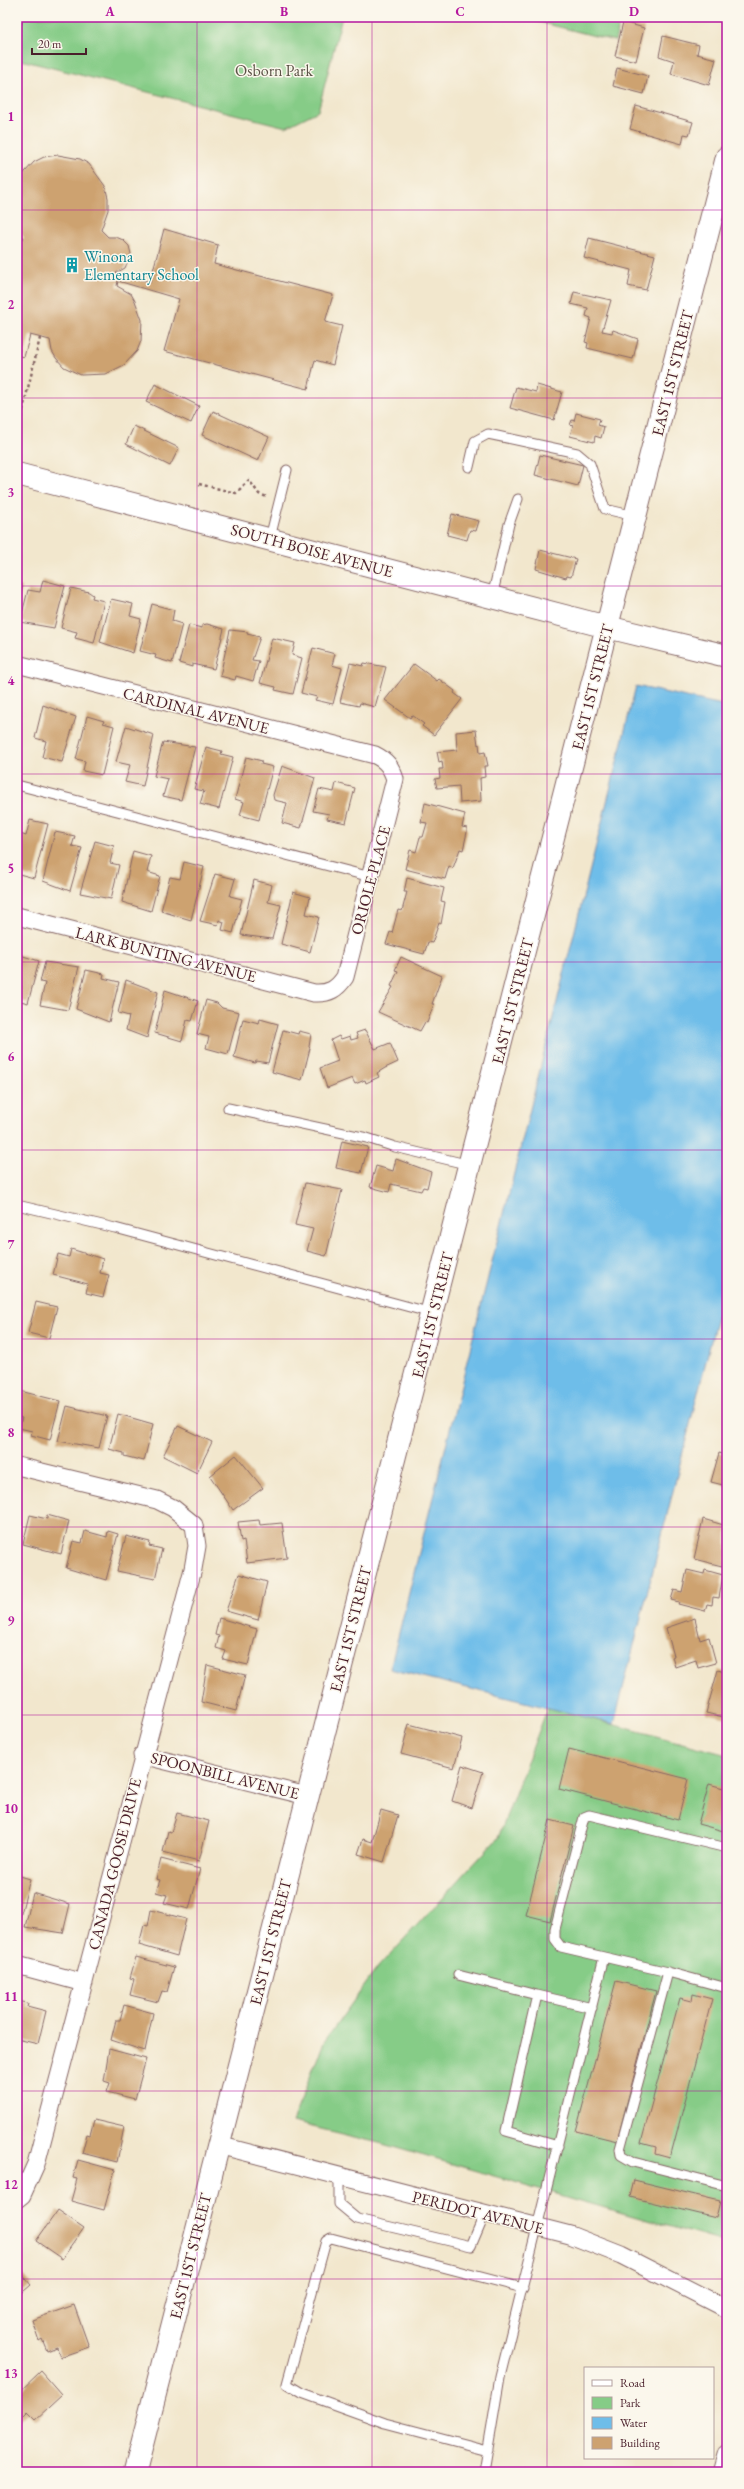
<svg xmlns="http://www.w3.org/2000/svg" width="744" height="2489" font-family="'EB Garamond',serif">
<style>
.green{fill:#86cc87;stroke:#687659}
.water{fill:#6ebde9;stroke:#5c6e8a}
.building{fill:#cda270}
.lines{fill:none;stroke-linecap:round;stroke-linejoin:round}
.lane-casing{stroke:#856564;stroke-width:11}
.street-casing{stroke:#856564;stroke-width:19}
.secondary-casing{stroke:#856564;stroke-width:24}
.path{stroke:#856564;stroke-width:2.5;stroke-dasharray:3 3;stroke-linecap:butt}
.lane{stroke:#fff;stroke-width:9}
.street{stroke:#fff;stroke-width:17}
.secondary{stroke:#fff;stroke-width:22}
.grid{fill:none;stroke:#b5179e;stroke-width:1;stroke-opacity:0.55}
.labels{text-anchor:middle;stroke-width:3;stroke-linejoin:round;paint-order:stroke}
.park-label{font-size:16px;fill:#5c5347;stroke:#fbf7ec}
.culture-label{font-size:16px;fill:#0d838f;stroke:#fbf7ec;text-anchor:start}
.street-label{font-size:16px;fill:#4a1f2b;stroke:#fbf7ec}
.neatline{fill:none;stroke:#b5179e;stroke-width:1.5}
.grid-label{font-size:13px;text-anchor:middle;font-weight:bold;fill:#b5179e}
</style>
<rect width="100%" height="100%" fill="#fbf7ec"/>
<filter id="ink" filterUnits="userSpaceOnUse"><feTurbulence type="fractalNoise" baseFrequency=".025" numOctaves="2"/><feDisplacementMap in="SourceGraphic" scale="8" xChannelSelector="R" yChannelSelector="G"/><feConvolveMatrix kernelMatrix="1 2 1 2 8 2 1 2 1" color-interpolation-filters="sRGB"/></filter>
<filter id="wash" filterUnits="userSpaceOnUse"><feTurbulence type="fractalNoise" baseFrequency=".012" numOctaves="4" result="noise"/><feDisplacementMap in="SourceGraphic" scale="16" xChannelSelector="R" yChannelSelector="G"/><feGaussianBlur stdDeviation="0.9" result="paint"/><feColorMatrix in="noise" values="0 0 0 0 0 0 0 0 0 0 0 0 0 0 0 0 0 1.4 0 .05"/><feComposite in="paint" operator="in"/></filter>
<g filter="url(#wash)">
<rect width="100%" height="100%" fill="#f2e7cd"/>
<path class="green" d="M 17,17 L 342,17 L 318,111 L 286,127 L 17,59 Z
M 519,17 L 621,17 L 615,41 Z
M 548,1707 L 727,1755 L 727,2243 L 379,2143 L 292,2122 L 324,2042 L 378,1967 L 498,1838 Z"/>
<path class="water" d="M 636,686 L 727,706 L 727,1278 L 614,1724 L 390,1669 Z"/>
<g id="blocks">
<path class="building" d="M 623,22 L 644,28 L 636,61 L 615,56 Z
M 663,36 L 699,45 L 697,54 L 716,59 L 709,85 L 671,74 L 674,61 L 659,56 Z
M 617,68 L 648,76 L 644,94 L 613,86 Z
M 636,106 L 693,122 L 689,135 L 684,134 L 682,144 L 630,129 Z
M 58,155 L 80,159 L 89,164 L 105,186 L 108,198 L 108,210 L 101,230 L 108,237 L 116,237 L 123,240 L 129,246 L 131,254 L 125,268 L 116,273 L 150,282 L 164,229 L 218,245 L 214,264 L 333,295 L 325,322 L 342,326 L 333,365 L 315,360 L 308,389 L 164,351 L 179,299 L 118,281 L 117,286 L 131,294 L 135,301 L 142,320 L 141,341 L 137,351 L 124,365 L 106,374 L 81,375 L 64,367 L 56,358 L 52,351 L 50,340 L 30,335 L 24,357 L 17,355 L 17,244 L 24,238 L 17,228 L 17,181 L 34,162 L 44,157 Z
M 589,238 L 655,255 L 646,290 L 628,286 L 631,270 L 584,258 Z
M 574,292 L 611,300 L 602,331 L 612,333 L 613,330 L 638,339 L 633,359 L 587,348 L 588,343 L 585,342 L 591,318 L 586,316 L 588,308 L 571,304 Z
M 155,384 L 199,406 L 191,423 L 146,402 Z
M 537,385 L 562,392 L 554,420 L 510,408 L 516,387 L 536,392 Z
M 213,411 L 269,437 L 258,461 L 202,435 Z
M 576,413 L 600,419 L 598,425 L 604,427 L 601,438 L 595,436 L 594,442 L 570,436 L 573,426 L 570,425 L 572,420 L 574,421 Z
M 134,426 L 179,448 L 170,466 L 126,444 Z
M 540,455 L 583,465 L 578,486 L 535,475 Z
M 452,514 L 479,521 L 476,531 L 470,530 L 467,540 L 447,535 Z
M 540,550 L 576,559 L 571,577 L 567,576 L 566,578 L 536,569 Z
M 43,580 L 65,586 L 54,628 L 20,622 L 28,590 L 40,592 Z
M 17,586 L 22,587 L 18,603 L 17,603 Z
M 71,588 L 89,592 L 93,595 L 92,598 L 104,601 L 94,643 L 75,638 L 77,632 L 61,628 Z
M 111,599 L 133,604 L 130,616 L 141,619 L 133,653 L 100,642 Z
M 152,604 L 174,610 L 172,621 L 182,624 L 172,663 L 155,658 L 156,655 L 140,651 Z
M 207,624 L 224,629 L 214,669 L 192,664 L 192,667 L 179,663 L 189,625 L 202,628 L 202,625 Z
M 230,630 L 248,632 L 247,634 L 260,637 L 252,660 L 259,661 L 253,681 L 236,676 L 235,680 L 220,676 Z
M 272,638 L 295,643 L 292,655 L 302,658 L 293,694 L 275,690 L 276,687 L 260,683 Z
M 313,648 L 335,654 L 332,665 L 342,668 L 333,704 L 315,700 L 317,697 L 301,693 Z
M 350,663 L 363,666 L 364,663 L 386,667 L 375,707 L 360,703 L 359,706 L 340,702 Z
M 414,664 L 437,681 L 439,679 L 455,691 L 454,693 L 462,699 L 434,735 L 422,726 L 424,724 L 412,715 L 410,718 L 385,700 Z
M 43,705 L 76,717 L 62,762 L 42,757 L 46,741 L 35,738 Z
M 87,716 L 104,721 L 103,723 L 114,726 L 102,775 L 83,771 L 85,761 L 76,759 Z
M 126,726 L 154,735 L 143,786 L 125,782 L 130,765 L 116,762 Z
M 476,730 L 478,745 L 479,744 L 480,753 L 485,752 L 488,766 L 484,766 L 485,777 L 480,778 L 481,801 L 460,803 L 459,786 L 437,788 L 435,779 L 440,778 L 439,769 L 443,769 L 442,761 L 439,762 L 437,752 L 457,750 L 456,732 Z
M 163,742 L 195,747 L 181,800 L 163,796 L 168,779 L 154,776 Z
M 206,747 L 222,751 L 221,754 L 233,757 L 219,809 L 200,804 L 204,791 L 194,789 Z
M 246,757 L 262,761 L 261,764 L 273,767 L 259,820 L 240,815 L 244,802 L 235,799 Z
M 282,766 L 315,778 L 301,828 L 282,823 L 287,803 L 274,800 L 273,795 Z
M 336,783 L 355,788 L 346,823 L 327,819 L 329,814 L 313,811 L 319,789 L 334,792 Z
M 425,803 L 465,814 L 462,827 L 467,828 L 467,832 L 463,850 L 460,849 L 453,868 L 449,866 L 445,879 L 405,869 L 410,850 L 416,852 L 420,837 L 423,837 L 427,823 L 421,822 Z
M 30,820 L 48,824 L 34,878 L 19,874 L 20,871 L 17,870 L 17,833 L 26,836 Z
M 55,832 L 75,836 L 72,846 L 82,848 L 70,891 L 43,881 Z
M 95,841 L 114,846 L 110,863 L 119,865 L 111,899 L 80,893 Z
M 133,851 L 151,856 L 147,872 L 160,876 L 151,911 L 122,902 Z
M 184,862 L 204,867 L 191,920 L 161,911 L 170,877 L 180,879 Z
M 215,874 L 235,879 L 230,896 L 242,899 L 233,933 L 222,930 L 224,922 L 219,920 L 218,925 L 200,921 Z
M 407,878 L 444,888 L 441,901 L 445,902 L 441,924 L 439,923 L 432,943 L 428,942 L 424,954 L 386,944 L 390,932 L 392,933 L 398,910 L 402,911 L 407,892 L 404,892 Z
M 254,880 L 272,885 L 268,902 L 281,905 L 272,939 L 241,935 Z
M 293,892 L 310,897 L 306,914 L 319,917 L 310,952 L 281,944 Z
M 17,954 L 39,961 L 28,1003 L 17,1000 Z
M 401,957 L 442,976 L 432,1004 L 434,1004 L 427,1023 L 425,1022 L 420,1031 L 378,1012 L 393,987 L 391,986 L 398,971 L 395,970 Z
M 45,962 L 79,967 L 68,1010 L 40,1005 L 45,983 L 40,982 Z
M 86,970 L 104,974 L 103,978 L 119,982 L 109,1022 L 76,1009 Z
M 126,980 L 158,992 L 147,1038 L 126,1030 L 129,1016 L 118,1013 Z
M 165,990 L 198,1001 L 192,1021 L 187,1020 L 182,1041 L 155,1033 Z
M 206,1000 L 217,1003 L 222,1008 L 239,1012 L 228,1054 L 206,1048 L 209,1037 L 197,1034 Z
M 243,1019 L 259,1023 L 260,1019 L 278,1024 L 268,1063 L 256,1061 L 255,1063 L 234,1057 Z
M 283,1030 L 298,1034 L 299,1031 L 311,1034 L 309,1047 L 310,1048 L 302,1080 L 272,1072 Z
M 365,1030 L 375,1049 L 390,1043 L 398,1062 L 385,1068 L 377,1073 L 379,1077 L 366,1083 L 365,1080 L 355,1084 L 352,1078 L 327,1088 L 320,1068 L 338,1061 L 331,1040 L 339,1036 L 341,1039 L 350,1036 L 351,1040 L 358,1038 L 356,1033 Z
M 342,1141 L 368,1147 L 361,1173 L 336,1168 Z
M 396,1159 L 431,1172 L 427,1188 L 423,1187 L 421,1191 L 391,1184 L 389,1192 L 370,1187 L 376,1166 L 393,1171 Z
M 305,1183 L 342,1190 L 326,1256 L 307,1251 L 313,1229 L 295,1225 Z
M 71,1249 L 103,1259 L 100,1273 L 109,1275 L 103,1297 L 86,1293 L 88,1284 L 53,1275 L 58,1254 L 69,1257 Z
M 36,1302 L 57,1307 L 49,1338 L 28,1333 Z
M 20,1391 L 60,1401 L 50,1440 L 31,1435 L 32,1431 L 19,1428 L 22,1418 L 17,1417 L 17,1402 Z
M 67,1406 L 107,1416 L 99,1448 L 58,1441 Z
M 118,1414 L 153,1424 L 144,1461 L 124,1456 L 124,1453 L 109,1449 Z
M 178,1426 L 212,1442 L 197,1473 L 163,1456 Z
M 719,1453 L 727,1455 L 727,1486 L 711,1482 Z
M 236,1455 L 263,1488 L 233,1510 L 210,1476 Z
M 30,1515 L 47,1519 L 47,1515 L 69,1521 L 61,1554 L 23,1544 Z
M 703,1519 L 727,1526 L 726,1567 L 694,1559 Z
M 259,1520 L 260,1525 L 282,1523 L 287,1558 L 247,1563 L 244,1540 L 241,1541 L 238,1522 Z
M 85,1531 L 107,1537 L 108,1531 L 118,1534 L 106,1580 L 66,1568 L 73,1541 L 82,1543 Z
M 126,1536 L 150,1542 L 149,1546 L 162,1549 L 155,1579 L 117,1571 Z
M 687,1570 L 704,1574 L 705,1570 L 723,1575 L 719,1598 L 713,1597 L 712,1605 L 707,1604 L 705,1611 L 678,1604 L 679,1602 L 671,1600 L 674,1590 L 682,1592 Z
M 239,1574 L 267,1582 L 258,1620 L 226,1611 Z
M 219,1618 L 257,1629 L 248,1665 L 223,1659 L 226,1651 L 216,1648 L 219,1636 L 215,1635 Z
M 695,1618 L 700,1640 L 709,1637 L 716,1663 L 698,1668 L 696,1660 L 675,1667 L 672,1657 L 674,1656 L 666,1628 Z
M 207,1665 L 245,1675 L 236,1711 L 201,1702 Z
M 718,1670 L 727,1673 L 727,1718 L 706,1713 Z
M 409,1724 L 462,1738 L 454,1768 L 401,1754 Z
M 569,1749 L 688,1779 L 678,1820 L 559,1789 Z
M 462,1765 L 483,1772 L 472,1808 L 452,1801 Z
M 709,1784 L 727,1789 L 727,1832 L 698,1824 Z
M 381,1810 L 398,1815 L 384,1862 L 358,1854 L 363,1839 L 372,1842 Z
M 177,1813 L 209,1821 L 199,1861 L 163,1852 L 168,1831 L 171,1832 Z
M 550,1820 L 574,1826 L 550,1921 L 526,1915 Z
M 161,1859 L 200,1869 L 189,1909 L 164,1903 L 167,1895 L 156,1892 L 160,1880 L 156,1879 Z
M 17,1875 L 30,1879 L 18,1925 L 17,1925 Z
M 33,1893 L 70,1904 L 63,1933 L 25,1927 Z
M 151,1910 L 186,1919 L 177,1956 L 139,1945 L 144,1925 L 148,1926 Z
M 136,1957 L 174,1967 L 167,1992 L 162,1991 L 158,2002 L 130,1995 L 134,1979 L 130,1978 Z
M 616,1981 L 656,1991 L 617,2141 L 576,2131 Z
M 693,1994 L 712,1999 L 670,2158 L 655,2154 L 656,2147 L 641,2143 L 680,1998 L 692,2001 Z
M 17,2001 L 28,2003 L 27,2006 L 46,2011 L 38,2044 L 17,2039 Z
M 124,2005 L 153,2013 L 145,2051 L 111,2040 L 116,2020 L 120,2020 Z
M 109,2049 L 146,2059 L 135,2099 L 107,2092 L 110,2083 L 104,2081 Z
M 94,2120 L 124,2127 L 117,2162 L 82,2153 L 87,2134 L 90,2135 Z
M 78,2160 L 115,2170 L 104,2210 L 71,2201 L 77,2179 L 73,2178 Z
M 634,2180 L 720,2201 L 716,2218 L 630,2197 Z
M 58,2210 L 84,2228 L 62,2259 L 36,2241 Z
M 17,2268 L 31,2285 L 17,2297 Z
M 74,2305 L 89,2347 L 60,2357 L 57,2347 L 47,2351 L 42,2339 L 39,2341 L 32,2320 Z
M 41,2371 L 62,2395 L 35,2420 L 27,2412 L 19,2420 L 17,2394 Z"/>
</g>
</g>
<g filter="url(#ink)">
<use href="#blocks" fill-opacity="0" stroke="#856564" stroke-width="1"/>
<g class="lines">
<defs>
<path id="lane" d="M 469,467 L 475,441 L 488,434 L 577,453 L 590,464 L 605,509 L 635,516
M 270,538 L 287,470
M 492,597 L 509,524 L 518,499
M 17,785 L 371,877
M 228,1108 L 367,1138 L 395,1147 L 470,1165
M 17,1205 L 115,1228 L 432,1313
M 727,1848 L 589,1815 L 584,1817 L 555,1929 L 555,1939 L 561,1947 L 668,1972 L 620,2149 L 621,2155 L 633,2162 L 727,2186
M 668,1972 L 727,1988
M 458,1975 L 537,1995
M 558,2146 L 506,2131 L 537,1995 L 592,2008
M 339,2176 L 339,2204 L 357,2219 L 471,2246 L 485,2213
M 488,2450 L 385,2423 L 302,2393 L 287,2384 L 326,2241 L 331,2238 L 523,2288
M 484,2472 L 500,2377 L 604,1957"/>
<path id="street" d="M 17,664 L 375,755 C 387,761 391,767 395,779 L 345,977 C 337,989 329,994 314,993 L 17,916
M 17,1466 L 157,1500 L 173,1508 L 194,1525 L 197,1546 L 193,1569 L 36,2164 L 22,2195 L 17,2199
M 142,1755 L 307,1796
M 17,1965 L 84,1983
M 218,2145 L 570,2235 L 621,2255 L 727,2309
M 722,2472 L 727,2454"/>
<path id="secondary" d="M 17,474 L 607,627 L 727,656
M 135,2472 L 727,157"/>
</defs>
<use href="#lane" class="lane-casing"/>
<use href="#street" class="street-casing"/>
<use href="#secondary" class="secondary-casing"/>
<path class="path" d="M 17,48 L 22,17
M 17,434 L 40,338
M 199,484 L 236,493 L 249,480 L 259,494 L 267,497"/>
<use href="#lane" class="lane"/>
<use href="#street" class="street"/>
<use href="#secondary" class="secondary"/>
</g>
</g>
<path class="grid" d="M 197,17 L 197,2472M 372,17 L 372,2472M 547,17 L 547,2472M 17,210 L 727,210M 17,398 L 727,398M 17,586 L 727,586M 17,774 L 727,774M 17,962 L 727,962M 17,1150 L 727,1150M 17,1339 L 727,1339M 17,1527 L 727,1527M 17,1715 L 727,1715M 17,1903 L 727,1903M 17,2091 L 727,2091M 17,2279 L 727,2279"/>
<defs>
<symbol id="building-bare" viewBox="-9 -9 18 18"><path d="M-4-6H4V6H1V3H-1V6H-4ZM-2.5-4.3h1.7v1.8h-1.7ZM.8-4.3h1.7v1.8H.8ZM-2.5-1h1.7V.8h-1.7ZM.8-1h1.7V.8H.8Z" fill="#0f9aa8" stroke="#fbf7ec" stroke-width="2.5" paint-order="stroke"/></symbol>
</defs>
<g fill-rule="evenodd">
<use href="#building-bare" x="61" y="254" width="22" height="22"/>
</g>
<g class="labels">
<g class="park-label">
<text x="274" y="76">Osborn Park</text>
</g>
<g class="culture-label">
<text x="84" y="262">Winona<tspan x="84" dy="18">Elementary School</tspan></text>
</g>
<g class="street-label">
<text transform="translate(672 373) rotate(-76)" y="6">EAST 1ST STREET</text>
<text transform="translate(312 550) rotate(15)" y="6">SOUTH BOISE AVENUE</text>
<text transform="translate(592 687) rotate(-76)" y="6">EAST 1ST STREET</text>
<text transform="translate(196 710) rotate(14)" y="6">CARDINAL AVENUE</text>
<text transform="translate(370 880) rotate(-75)" y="6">ORIOLE PLACE</text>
<text transform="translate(166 954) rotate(14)" y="6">LARK BUNTING AVENUE</text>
<text transform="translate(512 1001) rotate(-76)" y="6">EAST 1ST STREET</text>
<text transform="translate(432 1315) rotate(-76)" y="6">EAST 1ST STREET</text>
<text transform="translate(350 1629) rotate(-76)" y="6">EAST 1ST STREET</text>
<text transform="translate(225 1775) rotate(14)" y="6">SPOONBILL AVENUE</text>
<text transform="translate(114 1864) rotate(-76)" y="6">CANADA GOOSE DRIVE</text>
<text transform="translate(270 1942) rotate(-76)" y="6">EAST 1ST STREET</text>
<text transform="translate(478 2212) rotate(14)" y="6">PERIDOT AVENUE</text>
<text transform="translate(190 2256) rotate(-76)" y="6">EAST 1ST STREET</text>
</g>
</g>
<rect width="744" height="2489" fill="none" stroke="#fbf7ec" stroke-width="44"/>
<rect x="584" y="2367" width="130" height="92" fill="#fbf7ec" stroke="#b4a19f"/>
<rect x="592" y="2380" width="20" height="6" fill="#ffffff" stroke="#b4a19f"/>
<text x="620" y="2387" font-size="12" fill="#4a1f2b">Road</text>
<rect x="592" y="2397" width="20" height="12" fill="#86cc87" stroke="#b4a19f"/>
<text x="620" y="2407" font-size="12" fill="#4a1f2b">Park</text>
<rect x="592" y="2417" width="20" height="12" fill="#6ebde9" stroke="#b4a19f"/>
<text x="620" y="2427" font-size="12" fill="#4a1f2b">Water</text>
<rect x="592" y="2437" width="20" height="12" fill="#cda270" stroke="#b4a19f"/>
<text x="620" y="2447" font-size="12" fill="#4a1f2b">Building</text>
<path d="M32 48v6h54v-6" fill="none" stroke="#4a1f2b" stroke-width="2"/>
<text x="38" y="48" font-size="12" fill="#4a1f2b" stroke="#fbf7ec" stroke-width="3" paint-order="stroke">20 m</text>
<rect x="22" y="22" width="700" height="2445" class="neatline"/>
<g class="grid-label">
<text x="110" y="16">A</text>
<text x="284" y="16">B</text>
<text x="460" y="16">C</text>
<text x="634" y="16">D</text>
<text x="11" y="121">1</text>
<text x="11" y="309">2</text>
<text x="11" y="497">3</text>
<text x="11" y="685">4</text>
<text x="11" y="873">5</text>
<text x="11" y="1061">6</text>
<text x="11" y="1249">7</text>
<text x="11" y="1437">8</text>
<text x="11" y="1625">9</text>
<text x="11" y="1813">10</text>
<text x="11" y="2001">11</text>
<text x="11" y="2189">12</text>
<text x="11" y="2378">13</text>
</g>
</svg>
